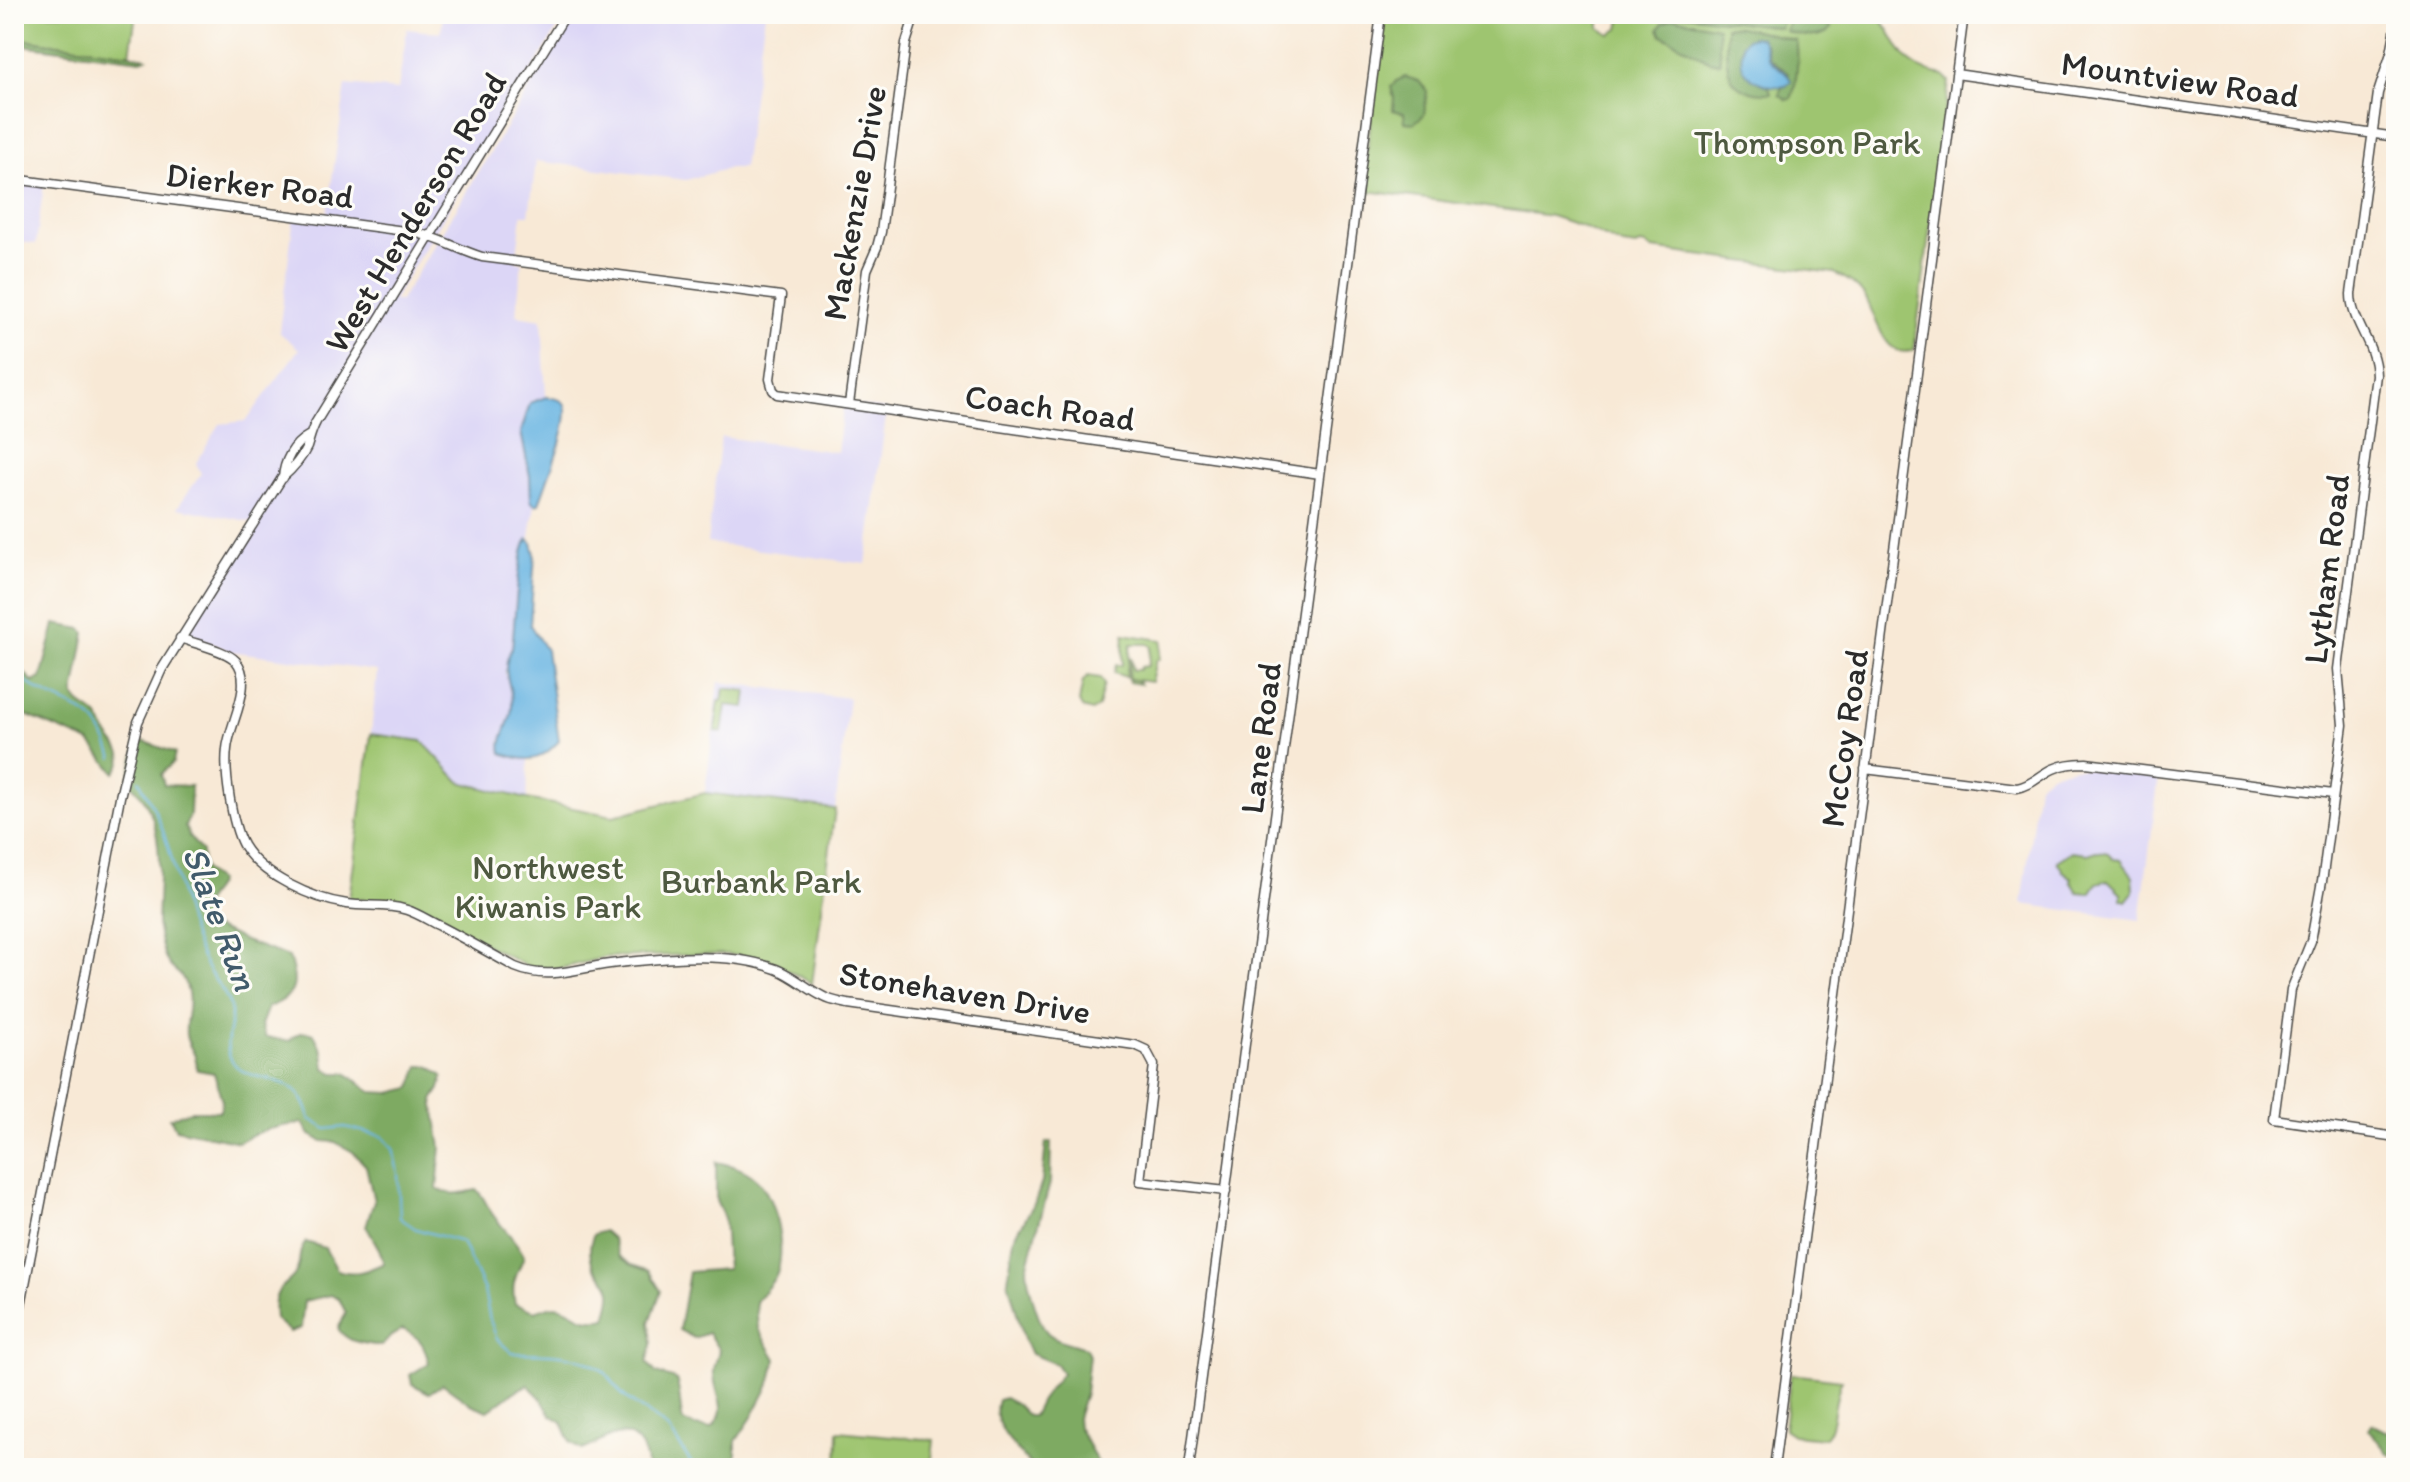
<svg xmlns="http://www.w3.org/2000/svg" width="2410" height="1482" font-family="Itim,sans-serif">
<style>
.built{fill:#dcd6f6}
.green{fill:#9ec570;stroke:#64784e;stroke-width:2}
.forest{fill:#7eaa62;stroke:#546a46;stroke-width:2}
.water{fill:#6ab5e2;stroke:#4a7086;stroke-width:2}
.lines{fill:none;stroke-linecap:round;stroke-linejoin:round}
.stream{stroke:#6ab5e2;stroke-width:2}
.secondary-casing{stroke:#4a4845;stroke-width:11}
.secondary{stroke:#fff;stroke-width:8}
.labels{text-anchor:middle;stroke-width:6;stroke-linejoin:round;paint-order:stroke}
.street-label{font-size:34px;fill:#2b2b2b;stroke:#fdfcf7}
.park-label{font-size:34px;fill:#4e5940;stroke:#fdfcf7}
.water-label{font-size:36px;font-style:italic;fill:#415b6b;stroke:#fdfcf7}
</style>
<rect width="100%" height="100%" fill="#fdfcf7"/>
<filter id="ink" filterUnits="userSpaceOnUse"><feTurbulence type="fractalNoise" baseFrequency=".0125" numOctaves="2"/><feDisplacementMap in="SourceGraphic" scale="16" xChannelSelector="R" yChannelSelector="G"/><feConvolveMatrix kernelMatrix="1 2 1 2 8 2 1 2 1" color-interpolation-filters="sRGB"/></filter>
<filter id="wash" filterUnits="userSpaceOnUse"><feTurbulence type="fractalNoise" baseFrequency=".006" numOctaves="4" result="noise"/><feDisplacementMap in="SourceGraphic" scale="32" xChannelSelector="R" yChannelSelector="G"/><feGaussianBlur stdDeviation="1.8" result="paint"/><feColorMatrix in="noise" values="0 0 0 0 0 0 0 0 0 0 0 0 0 0 0 0 0 1.4 0 .05"/><feComposite in="paint" operator="in"/></filter>
<g filter="url(#wash)">
<rect width="100%" height="100%" fill="#f8e9d6"/>
<path class="built" d="M 443,14 L 566,14 L 393,301 L 400,301 L 575,14 L 765,14 L 743,168 L 730,168 L 686,180 L 536,161 L 529,215 L 522,215 L 516,261 L 522,262 L 516,315 L 542,319 L 546,397 L 532,401 L 521,432 L 530,476 L 531,501 L 535,505 L 512,648 L 507,659 L 505,672 L 512,701 L 511,713 L 500,743 L 515,758 L 528,760 L 527,799 L 459,782 L 422,741 L 371,734 L 377,671 L 230,651 L 183,632 L 253,522 L 177,508 L 201,474 L 196,463 L 220,424 L 246,421 L 299,349 L 279,332 L 294,216 L 326,220 L 346,85 L 398,90 L 407,29 L 441,33 Z
M 14,179 L 44,183 L 36,244 L 14,241 Z
M 844,403 L 887,409 L 866,564 L 707,543 L 721,437 L 837,452 Z
M 719,682 L 849,698 L 835,809 L 705,793 Z
M 2074,768 L 2108,769 L 2159,776 L 2140,920 L 2022,904 L 2038,784 L 2052,773 Z"/>
<path class="green" d="M 14,14 L 136,14 L 130,54 L 14,38 Z
M 1384,14 L 1581,14 L 1600,17 L 1600,28 L 1610,34 L 1619,29 L 1622,14 L 1877,14 C 1903,44 1896,68 1944,75 L 1949,82 L 1914,350 C 1883,362 1876,313 1864,295 C 1856,284 1845,277 1833,273 L 1652,249 L 1646,245 L 1640,244 L 1636,247 L 1623,245 L 1581,226 L 1551,216 L 1368,191 L 1363,184 Z
M 1124,634 L 1162,640 L 1159,660 L 1156,660 L 1151,682 L 1136,680 L 1140,684 L 1129,682 L 1128,679 L 1135,680 L 1128,678 L 1131,658 L 1133,670 L 1140,670 L 1141,667 L 1148,666 L 1151,647 L 1148,644 L 1131,644 L 1126,677 L 1114,673 L 1116,665 L 1122,665 Z
M 1088,676 L 1100,678 L 1104,684 L 1098,707 L 1092,711 L 1082,708 L 1079,702 L 1083,681 Z
M 724,688 L 747,691 L 745,707 L 726,705 L 722,732 L 715,731 L 719,701 L 722,701 Z
M 371,734 L 422,741 L 460,782 L 527,799 L 613,816 L 705,793 L 835,809 L 812,984 C 786,966 757,957 725,954 L 606,957 L 554,970 L 532,969 L 414,907 L 396,901 L 349,899 Z
M 2097,851 L 2108,853 L 2113,859 L 2121,860 L 2133,876 L 2134,891 L 2126,901 L 2121,899 L 2121,893 L 2108,880 L 2097,883 L 2090,893 L 2078,892 L 2071,881 L 2072,878 L 2063,871 L 2057,861 L 2071,852 L 2088,854 Z
M 1791,1374 L 1842,1380 C 1833,1397 1836,1428 1824,1438 L 1793,1435 L 1784,1429 Z
M 838,1431 L 934,1440 L 931,1468 L 837,1468 Z"/>
<path class="forest" d="M 1675,14 L 1754,14 L 1780,18 L 1783,20 L 1780,28 L 1764,25 Z
M 1808,15 L 1816,17 L 1832,28 C 1820,41 1800,36 1785,31 L 1790,18 Z
M 1674,18 L 1718,27 L 1720,63 L 1709,61 L 1662,35 L 1659,29 L 1663,23 Z
M 1729,26 C 1752,27 1774,36 1796,40 C 1799,54 1797,86 1791,99 L 1787,100 L 1779,94 L 1782,87 L 1786,86 L 1788,73 L 1769,58 L 1765,44 L 1743,55 L 1742,63 L 1760,83 L 1769,86 L 1771,93 C 1721,94 1727,66 1726,27 Z
M 14,38 L 130,54 L 146,58 L 141,60 L 14,44 Z
M 1405,77 L 1419,81 L 1427,91 L 1424,115 L 1414,123 L 1405,122 L 1404,113 L 1393,110 L 1394,98 L 1391,87 L 1396,81 Z
M 55,624 L 82,629 L 85,633 L 74,694 C 78,706 89,707 97,716 C 103,722 105,732 111,739 C 121,751 127,758 115,773 L 90,742 L 14,710 L 14,662 L 33,682 L 41,678 Z
M 143,741 L 175,753 L 173,763 L 161,774 L 164,785 L 191,786 L 190,814 L 185,827 L 189,836 L 202,852 C 202,868 204,872 218,881 C 216,890 207,895 205,904 C 199,932 227,928 239,939 L 289,957 C 298,984 297,997 268,1007 L 261,1025 L 265,1037 L 289,1041 C 298,1033 302,1030 314,1034 L 323,1052 L 325,1068 L 334,1073 L 346,1073 L 372,1092 L 390,1093 L 411,1088 L 419,1066 L 429,1066 L 443,1076 L 440,1089 L 433,1100 L 441,1147 L 437,1188 C 452,1197 461,1193 477,1190 C 484,1197 486,1204 491,1212 C 502,1229 514,1236 524,1256 C 517,1275 510,1282 515,1304 L 535,1311 C 575,1295 568,1326 606,1318 C 608,1310 612,1301 611,1292 C 610,1282 603,1278 597,1271 C 589,1262 588,1245 594,1234 L 604,1231 L 613,1239 L 619,1256 L 632,1265 L 649,1271 L 661,1291 L 650,1322 L 652,1345 L 647,1362 L 656,1373 L 676,1379 C 681,1393 679,1407 683,1421 L 694,1426 L 712,1428 C 732,1407 712,1393 714,1370 C 715,1363 718,1356 719,1350 L 708,1333 L 694,1338 L 679,1330 L 689,1272 L 727,1269 L 724,1218 L 716,1201 L 716,1162 C 731,1165 743,1168 755,1178 C 776,1195 788,1254 775,1277 C 770,1286 761,1294 756,1302 L 758,1329 L 776,1359 L 771,1381 L 752,1417 L 736,1441 L 736,1460 L 753,1468 L 647,1468 C 647,1449 634,1428 612,1436 C 602,1440 593,1446 582,1450 L 570,1441 L 562,1422 L 551,1415 L 540,1397 L 528,1385 C 509,1392 504,1401 488,1411 L 471,1404 L 443,1384 L 429,1393 L 412,1384 L 410,1375 L 429,1363 C 424,1343 421,1339 403,1329 L 390,1337 L 382,1346 C 364,1343 349,1344 338,1329 L 346,1313 L 339,1299 L 331,1295 L 304,1301 L 301,1328 L 290,1332 L 275,1319 C 274,1308 273,1296 282,1287 C 289,1280 295,1278 298,1267 C 301,1255 298,1253 306,1242 L 325,1248 L 337,1270 C 355,1276 367,1271 384,1263 L 379,1249 L 366,1226 L 374,1201 L 366,1166 L 353,1152 L 335,1142 L 322,1141 L 310,1135 L 303,1123 C 280,1126 258,1130 239,1142 L 176,1129 L 170,1118 L 190,1111 L 220,1111 L 222,1101 L 214,1073 L 197,1070 C 197,1050 188,1049 186,1035 C 184,1015 195,1002 183,979 C 181,974 174,971 170,966 C 162,954 160,939 157,924 C 158,879 169,814 128,782 L 136,750 Z
M 1046,1142 L 1051,1142 L 1050,1183 L 1027,1268 C 1027,1282 1039,1326 1049,1334 C 1059,1342 1074,1344 1086,1348 L 1089,1355 L 1085,1393 L 1077,1418 L 1078,1427 L 1101,1468 L 1033,1468 C 1018,1449 989,1426 998,1400 L 1005,1398 L 1018,1406 L 1028,1416 L 1033,1416 L 1041,1400 L 1062,1373 L 1056,1364 L 1031,1354 L 1025,1342 L 1008,1281 L 1014,1238 L 1035,1202 L 1042,1182 Z
M 2371,1424 L 2385,1431 L 2396,1432 L 2396,1457 L 2387,1452 L 2368,1429 Z"/>
<path class="water" d="M 1753,37 L 1761,38 C 1766,45 1765,50 1768,57 C 1774,68 1787,69 1791,81 L 1786,86 C 1771,88 1745,82 1742,64 C 1741,58 1742,50 1742,44 L 1746,39 Z
M 546,397 C 552,398 561,399 564,403 C 574,416 544,487 539,504 L 535,505 L 531,501 L 530,476 L 521,432 L 530,403 Z
M 528,539 L 532,543 L 535,554 L 530,625 L 546,650 L 559,741 C 540,762 528,763 502,753 C 498,736 513,722 512,704 C 512,681 499,672 512,648 C 515,623 517,557 528,539 Z"/>
<g class="lines">
<path class="stream" d="M 20,676 C 40,697 70,700 92,719 C 103,729 108,745 113,758
M 139,780 C 145,792 153,805 158,818 C 178,865 182,919 205,964 C 213,981 229,993 231,1012 C 232,1029 222,1045 232,1061 C 250,1089 298,1065 310,1119 L 326,1129 L 345,1127 L 382,1136 L 393,1148 L 398,1174 L 400,1218 L 416,1229 L 462,1242 L 484,1290 L 490,1320 L 497,1339 L 512,1353 C 543,1354 576,1351 602,1370 C 611,1376 615,1387 622,1394 C 636,1407 654,1415 667,1428 C 679,1440 684,1456 696,1468"/>
</g>
</g>
<g filter="url(#ink)">
<g class="lines">
<defs>
<path id="secondary" d="M 2396,27 L 2391,53 L 2378,93 L 2351,294 C 2351,322 2375,342 2376,375 L 2338,669 L 2343,725 L 2323,875 L 2311,941 L 2291,990 L 2274,1119 L 2396,1137
M 1956,74 L 2396,137
M 14,179 L 412,232 C 437,236 458,250 482,257 L 781,296 L 770,379 L 773,390 L 777,394 L 1320,474
M 849,404 L 867,270 L 877,247 L 881,232 L 906,43 L 912,24 L 920,14
M 283,478 C 284,462 293,444 308,436
M 180,638 C 195,644 226,650 236,661 C 255,684 229,724 227,749 C 224,772 232,825 243,845 C 261,876 313,899 347,904 C 367,907 387,903 407,910 C 419,914 429,921 440,926 C 465,939 490,953 515,967 C 551,982 582,966 618,963 C 667,958 729,951 776,969 C 794,976 807,989 824,997 C 831,1001 840,1002 848,1004 L 1135,1045 L 1146,1050 L 1154,1065 L 1140,1181 L 1226,1191
M 1865,769 L 2017,788 C 2031,786 2040,775 2053,769 C 2064,764 2075,763 2086,763 L 2333,794
M 14,1341 L 120,797 L 138,722 L 162,669 L 282,478 C 291,470 302,458 307,447 C 310,438 311,431 316,422 L 566,14
M 1189,1468 L 1381,14
M 1774,1468 L 1964,14"/>
</defs>
<use href="#secondary" class="secondary-casing"/>
<use href="#secondary" class="secondary"/>
</g>
</g>
<g class="labels">
<g class="street-label">
<text transform="translate(2180 79) rotate(8)" y="12">Mountview Road</text>
<text transform="translate(260 185) rotate(7)" y="12">Dierker Road</text>
<text transform="translate(854 203) rotate(-80)" y="12">Mackenzie Drive</text>
<text transform="translate(415 212) rotate(-59)" y="12">West Henderson Road</text>
<text transform="translate(1050 407) rotate(8)" y="12">Coach Road</text>
<text transform="translate(2326 569) rotate(-83)" y="12">Lytham Road</text>
<text transform="translate(1260 738) rotate(-83)" y="12">Lane Road</text>
<text transform="translate(1844 738) rotate(-82)" y="12">McCoy Road</text>
<text transform="translate(965 992) rotate(9)" y="12">Stonehaven Drive</text>
</g>
<g class="park-label">
<text x="1807" y="154">Thompson Park</text>
<text x="548" y="879">Northwest<tspan x="548" dy="39">Kiwanis Park</tspan></text>
<text x="761" y="893">Burbank Park</text>
</g>
<g class="water-label">
<text transform="translate(221 918) rotate(69)" y="13">Slate Run</text>
</g>
</g>
<rect width="2410" height="1482" fill="none" stroke="#fdfcf7" stroke-width="48"/>
</svg>
